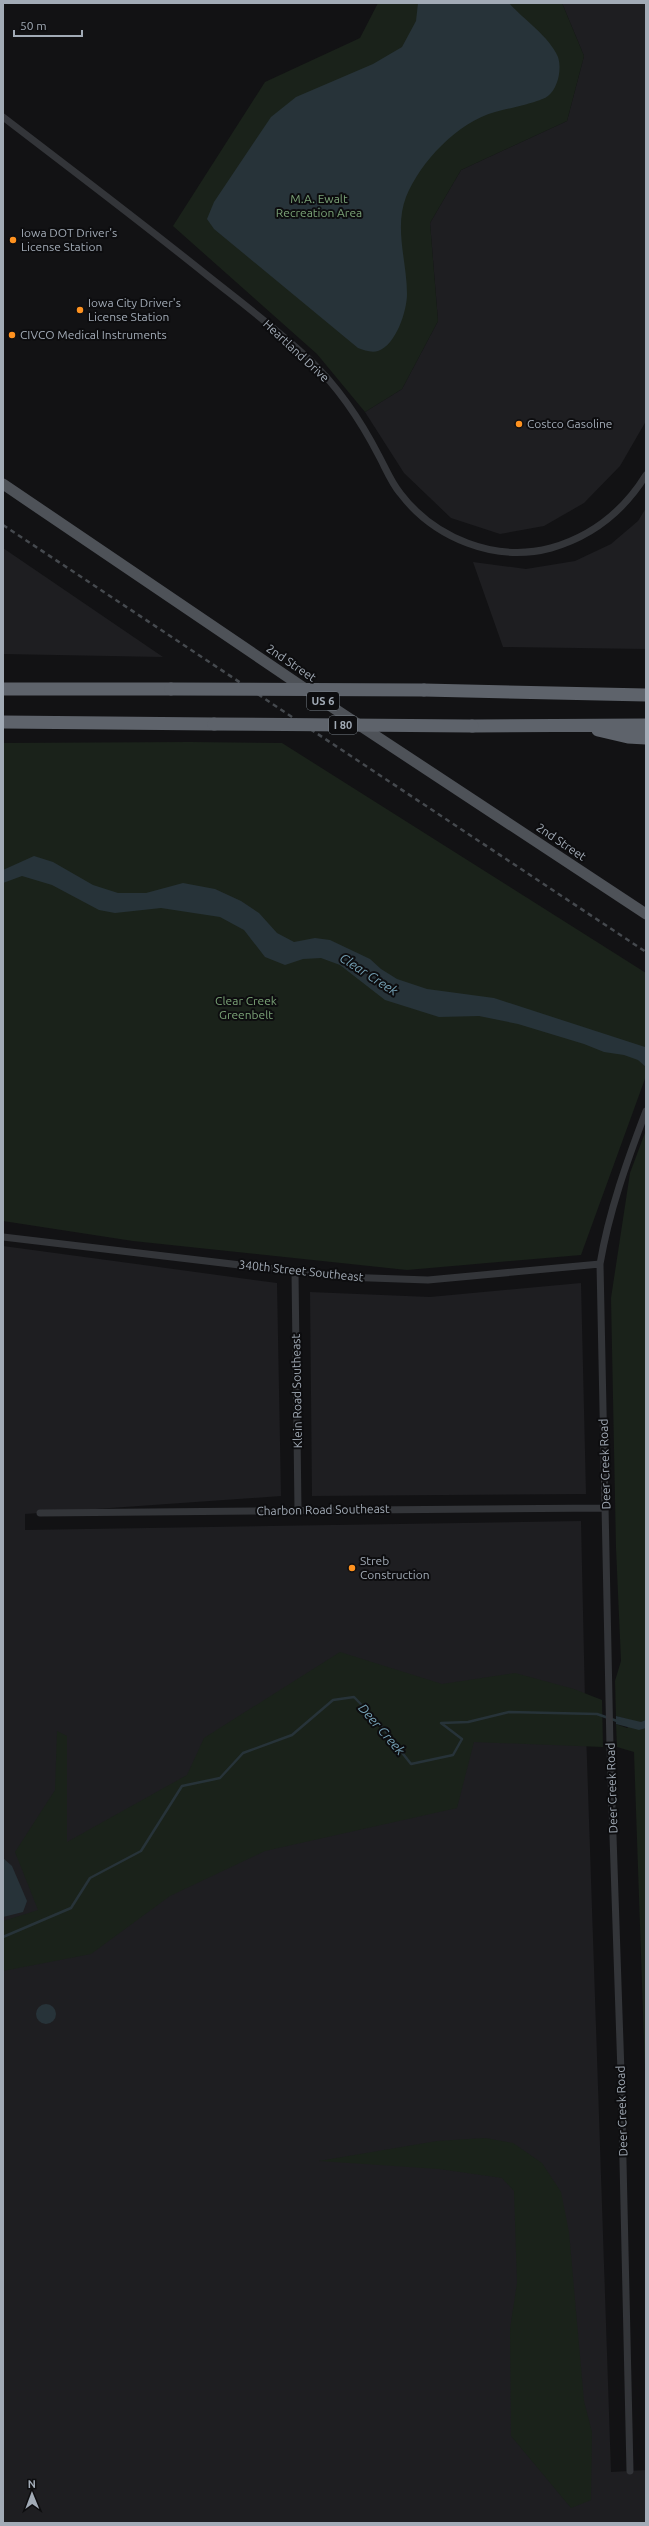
<svg xmlns="http://www.w3.org/2000/svg" width="649" height="2526" font-family="Ubuntu,sans-serif">
<style>
.built{fill:#1e1e21}
.green{fill:#1a221a}
.water{fill:#273339}
.lines{fill:none;stroke-linecap:round;stroke-linejoin:round}
.stream{stroke:#273339;stroke-width:2.5}
.minor{stroke:#333539;stroke-width:7}
.primary{stroke:#4e5258;stroke-width:11}
.motorway{stroke:#5e636b;stroke-width:13}
.rail{stroke:#45494e;stroke-width:2.5;stroke-dasharray:5 4;stroke-linecap:butt}
.motorway-bridge{stroke:#5e636b;stroke-width:13}
.poi-dot{fill:#ff921f;stroke:#0d0d0f;stroke-width:1.5}
.labels{text-anchor:middle;stroke-width:4;stroke-linejoin:round;paint-order:stroke}
.shield{fill:#0d0d0f;stroke:#757c84;stroke-width:1}
.shield-label{font-size:11px;font-weight:bold;fill:#a2abb6}
.park-label{font-size:12px;fill:#7ba377;stroke:#0d0d0f}
.poi-label{font-size:12px;fill:#a2abb6;stroke:#0d0d0f;text-anchor:start}
.street-label{font-size:12px;fill:#a2abb6;stroke:#0d0d0f}
.water-label{font-size:13px;font-style:italic;fill:#75a1b5;stroke:#0d0d0f}
</style>
<rect width="100%" height="100%" fill="#121214"/>
<path class="built" d="M 562,3 L 646,3 L 646,421 L 620,466 L 584,503 L 544,526 L 500,534 L 451,518 L 404,473 L 365,412 L 402,389 L 438,321 L 430,223 L 461,170 L 567,121 L 584,56 Z
M 646,508 L 646,649 L 503,647 L 473,562 L 526,569 L 575,561 L 611,544 L 638,521 Z
M 3,548 L 163,657 L 3,654 Z
M 3,1246 L 277,1283 L 281,1496 L 25,1514 L 25,1530 L 581,1521 L 585,1701 L 611,2472 L 646,2470 L 646,2523 L 3,2523 Z
M 581,1283 L 586,1494 L 312,1496 L 310,1292 L 430,1297 Z"/>
<path class="green" d="M 378,3 L 562,3 L 584,56 L 567,121 L 461,170 L 430,223 L 438,321 L 402,389 L 365,412 L 317,354 L 173,226 L 265,82 L 360,38 Z
M 190,742 L 282,743 L 646,973 L 646,1076 L 581,1255 L 407,1270 L 133,1241 L 3,1221 L 3,743 Z
M 646,1130 L 646,2100 L 634,1752 L 617,1747 L 616,1724 L 627,1728 L 634,1721 L 616,1716 L 615,1681 L 621,1661 L 616,1548 L 611,1298 L 630,1173 Z
M 340,1652 L 442,1684 L 515,1673 L 574,1689 L 602,1700 L 603,1747 L 474,1742 L 457,1808 L 265,1851 L 170,1896 L 91,1954 L 3,1971 L 3,1921 L 38,1910 L 15,1852 L 55,1790 L 57,1731 L 67,1736 L 67,1842 L 187,1775 L 204,1738 Z
M 485,2138 L 513,2143 L 542,2163 L 561,2192 L 569,2232 L 584,2401 L 592,2432 L 591,2500 L 571,2508 L 511,2436 L 510,2329 L 517,2283 L 514,2191 L 502,2178 L 439,2169 L 319,2161 L 437,2141 Z"/>
<path class="water" d="M 418,3 L 509,3 C 524,20 549,36 558,57 C 562,69 558,88 548,96 C 541,102 506,109 495,112 C 457,123 421,161 406,197 C 394,228 407,262 407,294 C 407,311 396,345 378,351 C 371,353 364,350 358,348 L 214,229 L 207,219 L 214,202 L 271,117 L 296,97 L 373,64 L 402,47 L 416,21 Z
M 34,856 L 53,862 L 93,885 L 118,893 L 146,893 L 183,883 L 215,889 L 241,901 L 259,913 L 277,933 L 294,942 L 315,938 L 330,940 L 370,959 L 381,969 L 397,979 L 427,989 L 494,998 L 645,1047 L 646,1067 L 638,1060 L 624,1055 L 604,1052 L 584,1044 L 518,1024 L 479,1016 L 439,1017 L 385,1000 L 340,965 L 321,958 L 303,959 L 285,965 L 265,957 L 244,930 L 220,917 L 161,908 L 115,913 L 99,910 L 52,885 L 22,876 L 3,883 L 3,870 Z
M 616,1716 L 641,1722 L 646,1720 L 646,1728 L 639,1730 L 616,1724 Z
M 3,1858 L 12,1866 L 27,1901 L 23,1912 L 3,1917 Z
M36 2014a10 10 0 1 1 20 0a10 10 0 1 1-20 0Z"/>
<g class="lines">
<path class="stream" d="M 3,1937 L 71,1908 L 90,1878 L 141,1851 L 182,1786 L 220,1778 L 243,1753 L 292,1735 L 333,1700 L 354,1697 L 378,1722 L 411,1764 L 453,1755 L 462,1739 L 441,1723 L 468,1722 L 509,1712 L 597,1714 L 620,1722"/>
<path class="minor" d="M 3,117 C 72,170 141,222 208,276 C 242,303 278,330 310,360 C 338,387 361,421 379,456 C 386,469 391,482 400,493 C 434,538 495,563 551,548 C 593,536 623,512 646,475
M 3,1237 L 342,1277 L 428,1280 L 600,1264
M 295,1272 L 298,1511
M 40,1513 L 606,1508
M 630,2471 L 621,2073 L 610,1747 L 600,1264 C 609,1211 627,1161 646,1111"/>
<path class="primary" d="M 3,484 L 335,709 L 646,914"/>
<path class="motorway" d="M 3,689 L 171,689
M 424,690 L 646,695
M 3,722 L 214,724
M 472,726 L 646,725
M 598,730 L 628,737 L 646,738"/>
<path class="rail" d="M 3,525 L 646,952"/>
<path class="motorway-bridge" d="M 171,689 L 424,690
M 214,724 L 472,726"/>
</g>
<g class="poi-dot">
<circle cx="13" cy="240" r="4"/>
<circle cx="80" cy="310" r="4"/>
<circle cx="12" cy="335" r="4"/>
<circle cx="519" cy="424" r="4"/>
<circle cx="352" cy="1568" r="4"/>
</g>
<g class="labels">
<g class="shield">
<rect x="307" y="692" width="32" height="18" rx="3"/>
<rect x="329" y="716" width="28" height="18" rx="3"/>
</g>
<g class="shield-label">
<text x="323" y="705">US 6</text>
<text x="343" y="729">I 80</text>
</g>
<g class="park-label">
<text x="319" y="203">M.A. Ewalt<tspan x="319" dy="14">Recreation Area</tspan></text>
<text x="246" y="1005">Clear Creek<tspan x="246" dy="14">Greenbelt</tspan></text>
</g>
<g class="poi-label">
<text x="21" y="237">Iowa DOT Driver's<tspan x="21" dy="14">License Station</tspan></text>
<text x="88" y="307">Iowa City Driver's<tspan x="88" dy="14">License Station</tspan></text>
<text x="20" y="339">CIVCO Medical Instruments</text>
<text x="527" y="428">Costco Gasoline</text>
<text x="360" y="1565">Streb<tspan x="360" dy="14">Construction</tspan></text>
</g>
<g class="street-label">
<text transform="translate(296 351) rotate(43)" y="4">Heartland Drive</text>
<text transform="translate(291 663) rotate(34)" y="4">2nd Street</text>
<text transform="translate(561 842) rotate(34)" y="4">2nd Street</text>
<text transform="translate(301 1271) rotate(6)" y="4">340th Street Southeast</text>
<text transform="translate(297 1391) rotate(-91)" y="4">Klein Road Southeast</text>
<text transform="translate(605 1464) rotate(-92)" y="4">Deer Creek Road</text>
<text transform="translate(323 1510) rotate(-1)" y="4">Charbon Road Southeast</text>
<text transform="translate(612 1788) rotate(-92)" y="4">Deer Creek Road</text>
<text transform="translate(622 2111) rotate(-92)" y="4">Deer Creek Road</text>
</g>
<g class="water-label">
<text transform="translate(369 974) rotate(33)" y="5">Clear Creek</text>
<text transform="translate(382 1729) rotate(49)" y="5">Deer Creek</text>
</g>
</g>
<rect width="649" height="2526" fill="none" stroke="#a2abb6" stroke-width="8"/>
<g transform="translate(32 2494) rotate(359)" stroke="#0d0d0f" stroke-width="3" paint-order="stroke">
<path d="M0-3L7 15L0 10L-7 15Z" fill="#a2abb6"/>
<text y="-6" font-size="11" font-weight="bold" text-anchor="middle" fill="#a2abb6">N</text>
</g>
<path d="M14 30v6h68v-6" fill="none" stroke="#a2abb6" stroke-width="2"/>
<text x="20" y="30" font-size="12" fill="#a2abb6" stroke="#0d0d0f" stroke-width="3" paint-order="stroke">50 m</text>
</svg>
